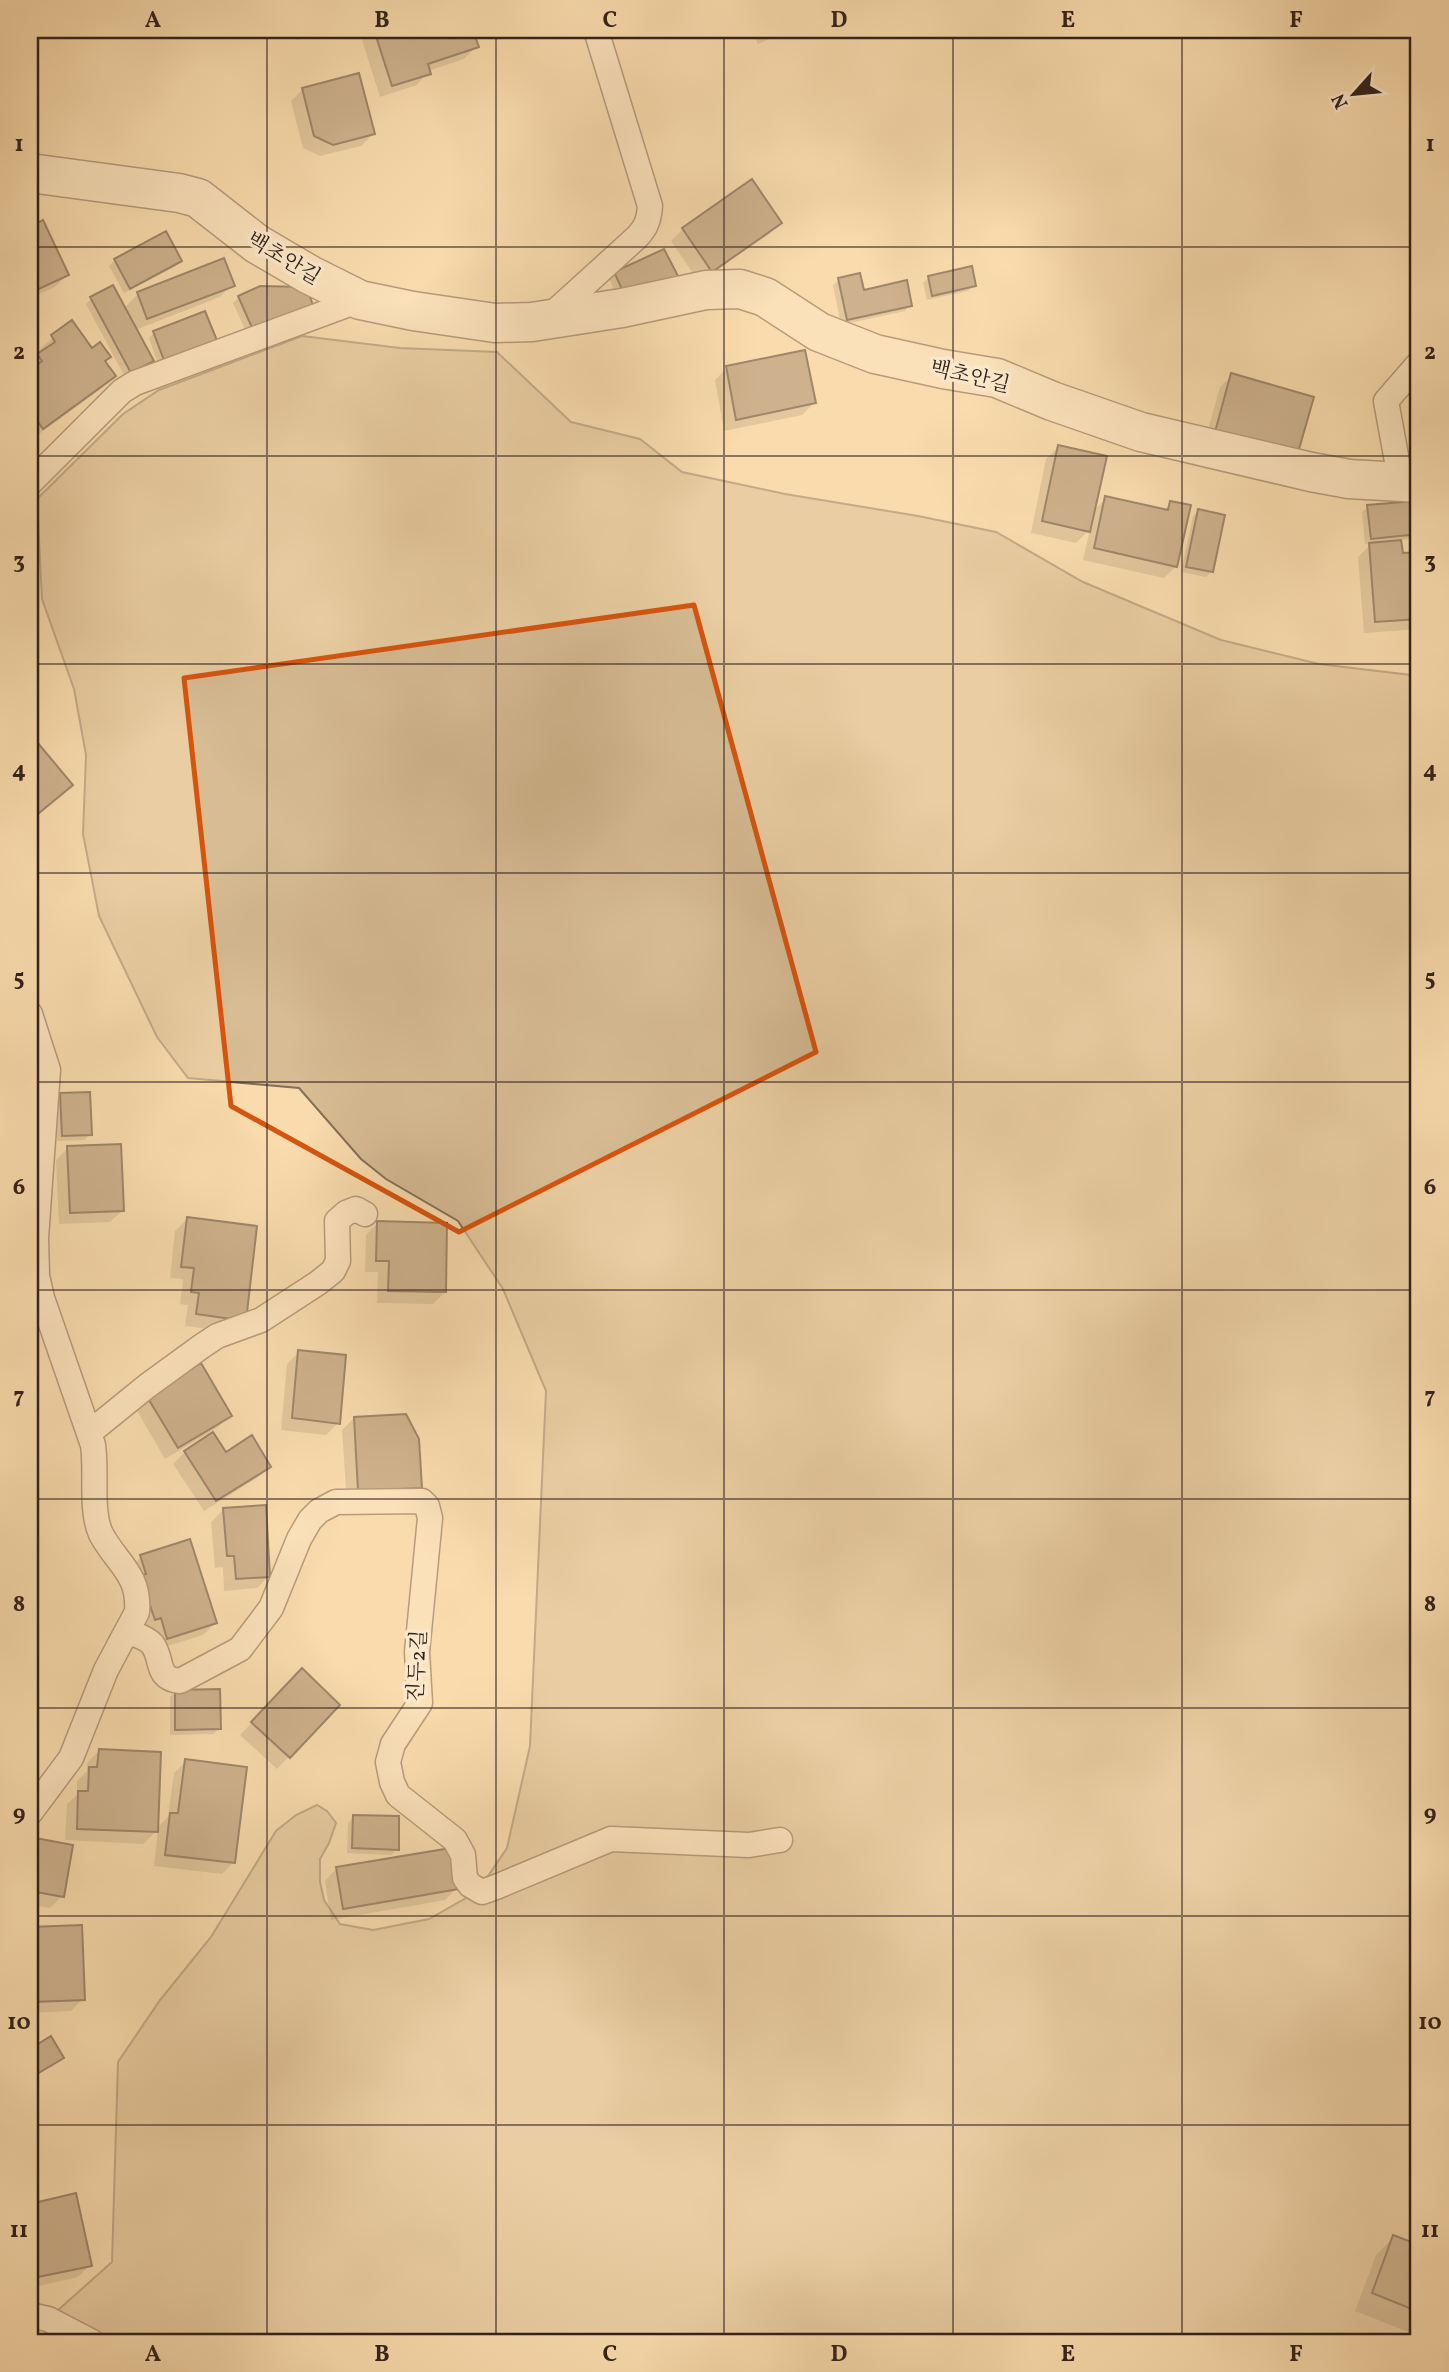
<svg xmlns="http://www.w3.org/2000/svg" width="1449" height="2372" font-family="Vollkorn,'Noto Serif KR',serif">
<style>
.green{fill:#d7bc94;stroke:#846f58;stroke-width:2}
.shadow{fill:#0003}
.building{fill:#998267;stroke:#32221c;stroke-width:2}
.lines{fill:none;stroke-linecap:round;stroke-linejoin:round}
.service-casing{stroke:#645040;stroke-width:27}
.minor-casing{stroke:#645040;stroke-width:41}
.service{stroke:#fbe8ca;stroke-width:24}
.minor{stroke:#fbe8ca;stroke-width:38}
.marked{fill:none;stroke:#d6540e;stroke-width:5;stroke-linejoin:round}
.grid{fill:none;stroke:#32221c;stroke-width:2;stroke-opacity:0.55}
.labels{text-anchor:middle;stroke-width:7;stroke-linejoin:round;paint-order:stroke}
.street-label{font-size:21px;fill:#32221c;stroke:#fbe8ca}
.neatline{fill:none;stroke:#32221c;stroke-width:2.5}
.grid-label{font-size:23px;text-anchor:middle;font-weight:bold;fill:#32221c}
</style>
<rect width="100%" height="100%" fill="#f9dbad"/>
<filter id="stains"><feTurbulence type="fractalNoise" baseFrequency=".00286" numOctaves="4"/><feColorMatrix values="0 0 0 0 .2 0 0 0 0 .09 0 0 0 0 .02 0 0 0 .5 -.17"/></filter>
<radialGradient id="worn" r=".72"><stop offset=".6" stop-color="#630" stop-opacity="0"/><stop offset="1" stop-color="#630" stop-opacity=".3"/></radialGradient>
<path class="green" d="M 302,336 L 400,348 L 497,352 L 571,422 L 640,439 L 682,472 L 785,494 L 918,516 L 996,532 L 1083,582 L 1221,640 L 1319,664 L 1419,676 L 1419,2342 L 47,2342 L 48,2319 L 112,2262 L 118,2062 L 160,2000 L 211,1937 L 276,1831 L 296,1815 L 317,1805 L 327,1811 L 336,1823 L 329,1843 L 320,1859 L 320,1882 L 324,1900 L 340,1924 L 373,1930 L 429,1919 L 466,1898 L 488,1876 L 507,1848 L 530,1746 L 546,1391 L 503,1289 L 458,1221 L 386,1179 L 361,1159 L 299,1088 L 188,1078 L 157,1037 L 99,916 L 83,834 L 86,755 L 74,689 L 42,599 L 37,499 L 123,414 L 159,390 Z"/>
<path class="shadow" d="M 294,30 L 338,30 L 296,40 Z
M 372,30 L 471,30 L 476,47 L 464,59 L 428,71 L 417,85 L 380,97 L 362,40 Z
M 752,30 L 790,30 L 758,44 Z
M 303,89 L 373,134 L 361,146 L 320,156 L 303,148 L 291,101 Z
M 42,223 L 67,275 L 55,287 L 30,298 L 30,229 Z
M 780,223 L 768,235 L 699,282 L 671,241 L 683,229 Z
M 115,260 L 180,261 L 174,267 L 124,293 L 109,266 Z
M 615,274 L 670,282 L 621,304 L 609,279 Z
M 929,277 L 974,285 L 968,291 L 927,300 L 923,283 Z
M 839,280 L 863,292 L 910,305 L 905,311 L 841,325 L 833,285 Z
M 232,285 L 220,297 L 135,330 L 151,360 L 125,377 L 86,304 L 91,299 L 127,315 L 129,314 L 126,306 L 138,294 Z
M 305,289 L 247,334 L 233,303 L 239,297 Z
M 204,313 L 159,367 L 149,338 L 154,333 Z
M 71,322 L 114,376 L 102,388 L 31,440 L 30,364 L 42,353 L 40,349 Z
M 727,368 L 814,403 L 802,415 L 724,431 L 715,380 Z
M 1232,375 L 1312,398 L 1204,444 L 1220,387 Z
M 1058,447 L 1093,511 L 1106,498 L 1163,511 L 1171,503 L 1176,566 L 1164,578 L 1083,560 L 1090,529 L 1076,543 L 1031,533 L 1046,459 Z
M 1419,501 L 1419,547 L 1411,548 L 1410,539 L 1400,540 L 1401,555 L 1419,553 L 1419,629 L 1364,633 L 1358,557 L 1372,543 L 1365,544 L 1362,512 L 1368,507 L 1414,505 Z
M 1199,511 L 1211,572 L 1206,577 L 1181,572 L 1193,516 Z
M 37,744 L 59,797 L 30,821 L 30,750 Z
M 61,1095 L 90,1134 L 84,1140 L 57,1141 L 55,1101 Z
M 68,1148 L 123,1210 L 110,1222 L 59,1224 L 56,1160 Z
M 187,1219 L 255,1227 L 233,1332 L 185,1326 L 188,1305 L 180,1304 L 183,1279 L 170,1278 L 175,1231 Z
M 378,1223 L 445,1292 L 433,1304 L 377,1303 L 378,1272 L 365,1272 L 366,1235 Z
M 299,1352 L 338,1423 L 326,1435 L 281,1430 L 287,1364 Z
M 148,1397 L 230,1415 L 218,1427 L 165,1459 L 136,1409 Z
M 354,1418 L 420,1487 L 408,1499 L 347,1502 L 342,1430 Z
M 185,1452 L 225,1454 L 269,1466 L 257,1478 L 204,1511 L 173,1464 Z
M 223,1510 L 269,1576 L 257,1588 L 224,1591 L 223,1567 L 215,1568 L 211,1522 Z
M 141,1557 L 215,1623 L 203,1635 L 155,1650 L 143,1631 L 129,1569 Z
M 302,1671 L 338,1705 L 277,1769 L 240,1735 Z
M 175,1692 L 219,1728 L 214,1734 L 170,1735 L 170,1697 Z
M 99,1751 L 156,1829 L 168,1817 L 174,1773 L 186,1761 L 234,1862 L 222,1874 L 154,1866 L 158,1829 L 144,1844 L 65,1840 L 67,1804 L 77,1795 L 77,1781 L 87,1771 L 87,1763 Z
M 353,1817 L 397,1849 L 391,1855 L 347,1853 L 348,1823 Z
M 30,1839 L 71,1846 L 62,1896 L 50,1908 L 30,1905 Z
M 337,1868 L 457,1888 L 445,1900 L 331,1920 L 325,1881 Z
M 31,1929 L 83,1999 L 71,2011 L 30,2013 Z
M 50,2039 L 62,2057 L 30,2079 L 30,2051 Z
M 35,2204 L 90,2265 L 78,2277 L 30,2288 L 30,2209 Z
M 1394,2237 L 1419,2247 L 1419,2336 L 1355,2311 L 1376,2255 Z"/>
<path class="building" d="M 374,30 L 473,30 L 479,47 L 428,64 L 431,74 L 392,86 Z
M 359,73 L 375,134 L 333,145 L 314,136 L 302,88 Z
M 752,179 L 782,223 L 712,272 L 682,228 Z
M 43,220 L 69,275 L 30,293 L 30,227 Z
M 166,231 L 182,261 L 130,289 L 114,259 Z
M 664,249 L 678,276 L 627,300 L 614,272 Z
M 224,258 L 235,286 L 147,319 L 137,292 Z
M 972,266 L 976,286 L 932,296 L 928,276 Z
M 860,273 L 864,290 L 907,280 L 912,306 L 847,320 L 838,278 Z
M 113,285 L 154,361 L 131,373 L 90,297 Z
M 260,286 L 306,287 L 313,305 L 253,330 L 238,296 Z
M 205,311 L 218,343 L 165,363 L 153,331 Z
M 72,320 L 92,348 L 100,342 L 111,357 L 105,361 L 116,376 L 43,429 L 30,410 L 30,370 L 42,361 L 37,354 L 55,342 L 51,335 Z
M 805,350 L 816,403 L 736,420 L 726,366 Z
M 1231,373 L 1314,397 L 1297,456 L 1215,432 Z
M 1058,445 L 1107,456 L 1090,532 L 1042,521 Z
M 1105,496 L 1168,510 L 1170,501 L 1191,505 L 1177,567 L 1094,548 Z
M 1416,501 L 1419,534 L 1371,539 L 1367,505 Z
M 1198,509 L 1225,515 L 1213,572 L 1186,567 Z
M 1401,540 L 1403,553 L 1419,552 L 1419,619 L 1375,622 L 1369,543 Z
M 37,742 L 73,785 L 39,813 L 30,801 L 30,748 Z
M 90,1092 L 92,1135 L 62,1136 L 60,1093 Z
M 121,1144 L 124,1211 L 70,1213 L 67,1146 Z
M 187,1217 L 257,1226 L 246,1321 L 196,1314 L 199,1293 L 191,1292 L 194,1268 L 181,1267 Z
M 377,1221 L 447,1223 L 446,1292 L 388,1291 L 389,1261 L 376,1261 Z
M 298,1350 L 346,1355 L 340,1424 L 292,1418 Z
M 201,1363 L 232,1416 L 178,1448 L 146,1395 Z
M 406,1414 L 419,1439 L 422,1488 L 358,1491 L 354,1417 Z
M 213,1432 L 226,1452 L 252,1435 L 271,1467 L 216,1501 L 184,1451 Z
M 266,1505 L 270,1577 L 236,1579 L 234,1556 L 227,1556 L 223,1508 Z
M 190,1539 L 217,1623 L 167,1639 L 161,1618 L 155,1620 L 140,1576 L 146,1574 L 140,1555 Z
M 302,1668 L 340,1705 L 290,1758 L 251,1722 Z
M 220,1689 L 221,1729 L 175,1730 L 175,1690 Z
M 99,1749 L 161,1752 L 158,1832 L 77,1829 L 78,1791 L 88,1791 L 89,1767 L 97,1767 Z
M 185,1759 L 247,1767 L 235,1863 L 165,1855 L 170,1813 L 178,1813 Z
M 353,1815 L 399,1816 L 399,1850 L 352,1848 Z
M 30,1837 L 73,1845 L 64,1897 L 30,1891 Z
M 451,1848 L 459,1889 L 343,1909 L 336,1867 Z
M 82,1925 L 85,2000 L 33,2002 L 30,1927 Z
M 51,2036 L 64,2058 L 30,2078 L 30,2049 Z
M 76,2193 L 92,2266 L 33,2278 L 30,2265 L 30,2221 L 38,2219 L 34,2203 Z
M 1393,2235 L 1419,2245 L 1419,2312 L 1372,2293 Z"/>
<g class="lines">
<defs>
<path id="service" d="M 549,317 L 636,238 C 646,228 649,220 650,206 L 596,30
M 30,483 L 122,391 L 135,383 L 360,300
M 1401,483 L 1386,401 L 1419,363
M 30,1014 L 48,1070 L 36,1238 L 37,1276 L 42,1298 L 93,1445 C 97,1471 90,1511 101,1534 C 117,1564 140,1574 137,1612 L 106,1670 L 71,1758 L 30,1813
M 89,1433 L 147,1386 L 202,1346 L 217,1336 L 261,1320 L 318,1283 L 333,1271 L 338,1261 L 337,1221 L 346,1213 L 356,1209 L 365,1214
M 127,1631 C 135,1635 146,1637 152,1644 C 164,1659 154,1678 180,1681 L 240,1649 L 271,1608 L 299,1539 L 310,1520 L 319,1511 L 336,1502 L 422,1501 L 427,1506 L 430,1518 L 417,1652 L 420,1703 L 393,1744 L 388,1762 L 392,1782 L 398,1795 L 455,1840 L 463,1855 L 465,1878 L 470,1885 L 482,1892 L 496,1887 L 611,1839 L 749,1845 L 780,1840
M 30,2315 L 48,2319 L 92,2342"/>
<path id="minor" d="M 30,173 L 179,193 L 198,198 L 257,244 L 310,275 L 360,300 L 413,311 L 495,323 L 532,322 L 622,308 L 706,290 L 740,289 L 765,297 L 819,332 L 875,354 L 943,369 L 997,378 L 1052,401 L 1141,432 L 1311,472 L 1349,479 L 1419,483"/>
</defs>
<use href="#service" class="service-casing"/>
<use href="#minor" class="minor-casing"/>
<use href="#service" class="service"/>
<use href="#minor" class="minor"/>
</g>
<path d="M0 0H1449V2372H0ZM 694,605 L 816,1052 L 459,1232 L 231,1106 L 184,678 Z" fill="#f9dbad" fill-opacity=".55" fill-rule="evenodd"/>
<path class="marked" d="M 694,605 L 816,1052 L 459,1232 L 231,1106 L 184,678 Z"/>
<path class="grid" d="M 267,30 L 267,2342M 496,30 L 496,2342M 724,30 L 724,2342M 953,30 L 953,2342M 1182,30 L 1182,2342M 30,247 L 1419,247M 30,456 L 1419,456M 30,664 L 1419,664M 30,873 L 1419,873M 30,1082 L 1419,1082M 30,1290 L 1419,1290M 30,1499 L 1419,1499M 30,1708 L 1419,1708M 30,1916 L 1419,1916M 30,2125 L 1419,2125"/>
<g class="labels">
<g class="street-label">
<text transform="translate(284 258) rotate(31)" y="7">백초안길</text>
<text transform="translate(970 376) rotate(13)" y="7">백초안길</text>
<text transform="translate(417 1666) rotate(-87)" y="7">진두2길</text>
</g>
</g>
<rect width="1449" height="2372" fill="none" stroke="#f9dbad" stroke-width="77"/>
<g transform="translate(1354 94) rotate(243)" stroke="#fbe8ca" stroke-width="5" paint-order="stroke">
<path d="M0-5L12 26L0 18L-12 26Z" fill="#32221c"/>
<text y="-10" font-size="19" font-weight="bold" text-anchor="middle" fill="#32221c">N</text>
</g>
<rect x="38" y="38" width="1372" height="2296" class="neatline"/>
<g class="grid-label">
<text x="153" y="27">A</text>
<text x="382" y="27">B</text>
<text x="610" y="27">C</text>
<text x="839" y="27">D</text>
<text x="1068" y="27">E</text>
<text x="1296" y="27">F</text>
<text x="19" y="151">1</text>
<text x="1430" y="151">1</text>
<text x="19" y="359">2</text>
<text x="1430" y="359">2</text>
<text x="19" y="568">3</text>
<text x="1430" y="568">3</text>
<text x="19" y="777">4</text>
<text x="1430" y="777">4</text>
<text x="19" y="985">5</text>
<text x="1430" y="985">5</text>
<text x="19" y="1194">6</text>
<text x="1430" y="1194">6</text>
<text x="19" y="1403">7</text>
<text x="1430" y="1403">7</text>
<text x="19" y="1611">8</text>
<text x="1430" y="1611">8</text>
<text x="19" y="1820">9</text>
<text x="1430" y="1820">9</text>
<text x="19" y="2029">10</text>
<text x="1430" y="2029">10</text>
<text x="19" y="2237">11</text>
<text x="1430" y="2237">11</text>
<text x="153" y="2361">A</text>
<text x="382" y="2361">B</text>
<text x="610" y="2361">C</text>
<text x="839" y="2361">D</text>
<text x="1068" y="2361">E</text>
<text x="1296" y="2361">F</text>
</g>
<rect width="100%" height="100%" filter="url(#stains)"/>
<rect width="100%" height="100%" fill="url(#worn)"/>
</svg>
